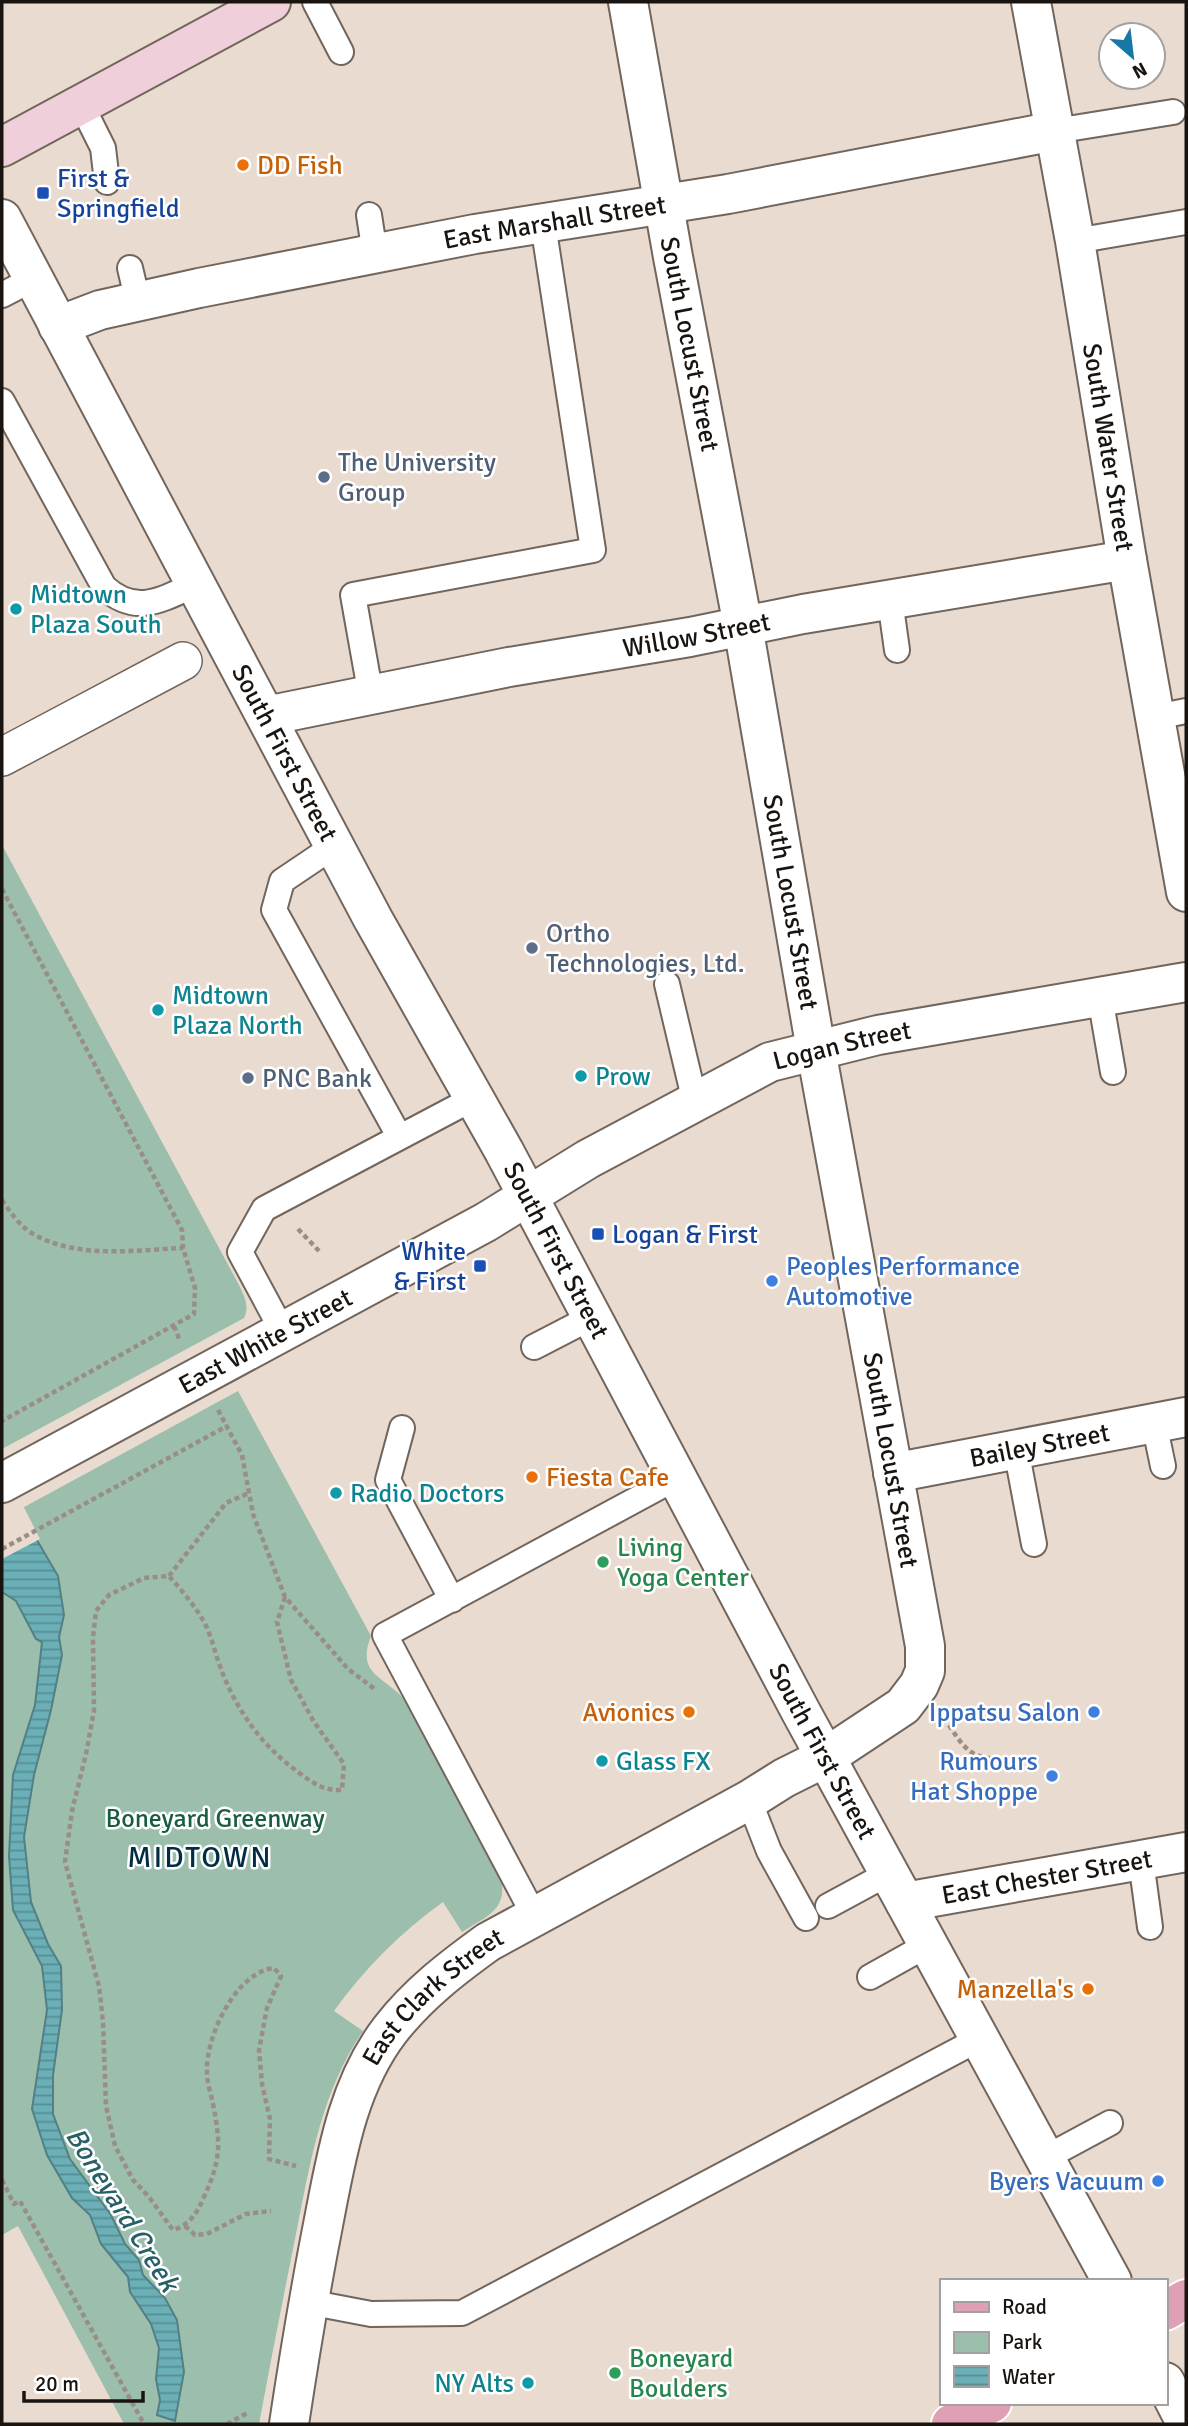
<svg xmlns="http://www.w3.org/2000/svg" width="1188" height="2426" font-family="Signika,sans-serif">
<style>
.park{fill:#9cbead}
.water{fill:url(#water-rules);stroke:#528085;stroke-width:2}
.pier{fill:#eadbd0}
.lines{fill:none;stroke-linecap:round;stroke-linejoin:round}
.service-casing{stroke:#72655b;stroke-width:28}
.pedestrian-casing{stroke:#72655b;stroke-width:40}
.minor-casing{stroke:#72655b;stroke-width:42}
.tertiary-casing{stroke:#72655b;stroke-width:42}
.secondary-casing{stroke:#72655b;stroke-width:42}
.primary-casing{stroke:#fff;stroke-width:42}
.path{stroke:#998e86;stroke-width:4.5;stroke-dasharray:5 3.5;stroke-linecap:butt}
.service{stroke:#fff;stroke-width:24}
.pedestrian{stroke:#fff;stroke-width:37}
.minor{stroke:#fff;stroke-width:38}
.tertiary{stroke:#fff;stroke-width:38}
.secondary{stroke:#efcfda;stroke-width:38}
.primary{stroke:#df9fb4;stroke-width:38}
.food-dot{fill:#e8710a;stroke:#fff;stroke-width:2.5}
.transit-dot{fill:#1a4fb4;stroke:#fff;stroke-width:2.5}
.service-dot{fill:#5c6f8a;stroke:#fff;stroke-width:2.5}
.culture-dot{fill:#0f9aa8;stroke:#fff;stroke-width:2.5}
.shop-dot{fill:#3f7fe0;stroke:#fff;stroke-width:2.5}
.leisure-dot{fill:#2e9e5b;stroke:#fff;stroke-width:2.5}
.labels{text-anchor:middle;stroke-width:5;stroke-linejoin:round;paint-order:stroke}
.food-label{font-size:26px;fill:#c56008;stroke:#fff;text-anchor:start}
.transit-label{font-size:26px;fill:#164399;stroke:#fff;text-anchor:start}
.street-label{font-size:26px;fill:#191410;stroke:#fff}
.service-label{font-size:26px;fill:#4e5e75;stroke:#fff;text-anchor:start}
.culture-label{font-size:26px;fill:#0d838f;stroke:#fff;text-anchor:start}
.shop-label{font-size:26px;fill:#366cbe;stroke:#fff;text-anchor:end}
.leisure-label{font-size:26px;fill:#27864d;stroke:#fff;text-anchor:start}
.park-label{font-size:26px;fill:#185c42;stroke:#fff}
.water-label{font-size:28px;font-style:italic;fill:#276066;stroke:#fff}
.quarter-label{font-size:30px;letter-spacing:2px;fill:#002d43;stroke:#fff}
</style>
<defs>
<pattern id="water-rules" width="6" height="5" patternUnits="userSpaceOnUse" patternTransform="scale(1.75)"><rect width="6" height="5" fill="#6bafb7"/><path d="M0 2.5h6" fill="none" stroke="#578d93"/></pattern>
</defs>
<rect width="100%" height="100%" fill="#eadbd0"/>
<path class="park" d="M 2,845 L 239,1285 C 244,1296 250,1306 244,1318 L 2,1449 Z
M 238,1391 L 371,1636 C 356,1674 383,1676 403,1698 L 502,1884 C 505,1912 483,1918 462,1932 L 443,1902 C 400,1933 365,1968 334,2011 L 363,2031 C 322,2091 311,2159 297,2229 C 284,2294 271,2359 259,2424 L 124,2424 L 18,2226 L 2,2235 L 2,1519 Z"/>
<path class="water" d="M 2,1472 L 24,1518 L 58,1576 L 64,1615 L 59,1637 L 62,1655 L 51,1710 L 34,1775 L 24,1837 L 31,1902 L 48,1944 L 61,1966 L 62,2010 L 53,2075 L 53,2114 L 70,2159 L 111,2215 L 125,2244 L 139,2260 L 143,2275 L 165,2298 L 177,2320 L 184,2372 L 175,2421 L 157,2415 L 160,2400 L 156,2379 L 159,2348 L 151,2324 L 130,2292 L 128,2277 L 101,2244 L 90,2215 L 72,2198 L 47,2155 L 32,2109 L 47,2010 L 42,1966 L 13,1910 L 9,1856 L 13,1775 L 35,1705 L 42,1642 L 36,1639 L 16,1601 L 2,1592 Z"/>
<path class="pier" d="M 2,1468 L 5,1470 L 40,1539 L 2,1559 Z"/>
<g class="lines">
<defs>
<path id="service" d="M 315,2 L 341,52
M 81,104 L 103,148 L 107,182
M 1055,131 L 1173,112
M 369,215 L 375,254
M 1075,241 L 1186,222
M 130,268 L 138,302
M 2,295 L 33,279
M 2,401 L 104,587 C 136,616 161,600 196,584
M 890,600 L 897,650
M 371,696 L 353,595 L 593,550 L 543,224
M 1156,717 L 1186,711
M 334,846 L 282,881 L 274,910 L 399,1136
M 667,984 L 695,1102
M 1100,997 L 1113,1072
M 283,1332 L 240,1252 L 264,1209 L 474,1098
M 534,1347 L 592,1317
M 1154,1423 L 1163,1466
M 402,1428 L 388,1480 L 452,1600
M 1016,1449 L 1034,1544
M 749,1800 L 769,1851 L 806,1918
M 1141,1861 L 1150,1927
M 828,1906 L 889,1873
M 535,1917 L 385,1635 L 676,1478
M 870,1977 L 929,1944
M 1045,2158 L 1110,2123
M 308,2302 L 371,2314 L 462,2313 L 981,2038"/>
<path id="pedestrian" d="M 2,757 L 183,661"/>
<g id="minor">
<path id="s1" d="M 1031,2 L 1075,241 L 1127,560 L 1186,892"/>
<path id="s2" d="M 58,326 L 100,310 L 199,288 L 475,234 L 728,194 L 1055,131"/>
<path id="s3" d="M 266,716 L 509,667 L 690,637 L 803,614 L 1127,560"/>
<path id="s4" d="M 893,1473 L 1186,1417"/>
<path id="s5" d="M 905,1902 L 1186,1852"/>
<path id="s6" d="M 289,2424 C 299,2358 310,2291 323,2225 C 336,2158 347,2086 390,2030 C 418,1994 452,1968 488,1942 L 749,1800 L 784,1778 L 826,1757 L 903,1706 L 919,1685 L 925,1671 L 925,1646 L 816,1050 L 743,626 L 673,257 L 628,2"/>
</g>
<g id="tertiary">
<path id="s7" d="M 2,219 L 373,919 L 504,1151 L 801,1712 L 1112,2281"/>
<path id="s8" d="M 2,1483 L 486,1222 L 588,1159 L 770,1062 L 878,1035 L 1186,982"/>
<path d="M 1165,2382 L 1186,2423"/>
</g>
<path id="secondary" d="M 2,147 L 271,2"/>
<path id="primary" d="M 1165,2311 L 1186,2299
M 951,2424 L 992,2403"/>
</defs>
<use href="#service" class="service-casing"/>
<use href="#pedestrian" class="pedestrian-casing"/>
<use href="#minor" class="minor-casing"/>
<use href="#tertiary" class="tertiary-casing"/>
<use href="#secondary" class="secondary-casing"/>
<use href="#primary" class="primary-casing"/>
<path class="path" d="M 2,889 L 182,1230 L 183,1248 L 195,1288 L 194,1314 L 2,1421
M 2,1200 C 11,1213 20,1227 35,1235 C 79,1259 135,1250 183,1248
M 298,1229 L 319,1251
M 174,1326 L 180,1341
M 218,1410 L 242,1455 L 253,1514 L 285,1597 L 348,1669 L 376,1690
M 2,1549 L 227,1426
M 169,1576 L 226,1503 L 249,1493
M 285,1597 L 277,1622 L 291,1680 L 314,1722 L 344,1764 L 342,1790 C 323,1791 313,1783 298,1772 C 262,1746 237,1711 221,1669 C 216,1656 213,1642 207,1628 C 198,1609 183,1592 169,1576 L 144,1578 L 109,1595 L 96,1611 L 93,1637 L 94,1711 L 86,1754 L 72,1811 L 65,1862 L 99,1986 L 103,2022 L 106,2106 L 115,2146 L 133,2180 L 149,2197 L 173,2230 C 190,2225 197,2213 204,2197 C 221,2160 221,2144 213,2104 C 211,2094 207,2083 207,2073 C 205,2037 236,1972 274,1968 L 281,1976 L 267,2008 L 259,2050 L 262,2084 L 270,2119 L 269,2159 L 296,2166
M 944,1718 C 964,1747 969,1762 1009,1758
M 2,2180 L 14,2204 L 20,2201 L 144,2424
M 185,2226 L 195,2235 L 207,2234 L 246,2214 L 271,2211
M 227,2424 L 249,2412"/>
<use href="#service" class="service"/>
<use href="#pedestrian" class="pedestrian"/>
<use href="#minor" class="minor"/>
<use href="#tertiary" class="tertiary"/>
<use href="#secondary" class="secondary"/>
<use href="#primary" class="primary"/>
</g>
<g class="food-dot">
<circle cx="243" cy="165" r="7"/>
<circle cx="532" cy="1477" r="7"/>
<circle cx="689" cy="1712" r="7"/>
<circle cx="1088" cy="1989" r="7"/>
</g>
<g class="transit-dot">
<rect x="36" y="186" width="14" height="14" rx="3.5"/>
<rect x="591" y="1227" width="14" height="14" rx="3.5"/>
<rect x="473" y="1259" width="14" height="14" rx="3.5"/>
</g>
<g class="service-dot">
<circle cx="324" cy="477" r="7"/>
<circle cx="532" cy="948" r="7"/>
<circle cx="248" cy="1078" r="7"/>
</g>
<g class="culture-dot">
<circle cx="16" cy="609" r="7"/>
<circle cx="158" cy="1010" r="7"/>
<circle cx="581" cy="1076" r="7"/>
<circle cx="336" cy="1493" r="7"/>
<circle cx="602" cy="1761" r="7"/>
<circle cx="528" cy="2383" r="7"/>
</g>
<g class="shop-dot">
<circle cx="772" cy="1281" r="7"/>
<circle cx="1094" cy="1712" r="7"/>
<circle cx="1052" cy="1776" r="7"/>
<circle cx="1158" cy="2181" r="7"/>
</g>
<g class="leisure-dot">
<circle cx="603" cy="1562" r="7"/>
<circle cx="615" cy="2373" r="7"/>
</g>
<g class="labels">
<g class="food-label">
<text x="257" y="174">DD Fish</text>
<text x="546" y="1486">Fiesta Cafe</text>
<text x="675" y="1721" text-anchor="end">Avionics</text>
<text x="1074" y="1998" text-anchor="end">Manzella's</text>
</g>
<g class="transit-label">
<text x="57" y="187">First &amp;<tspan x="57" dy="30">Springfield</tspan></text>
<text x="612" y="1243">Logan &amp; First</text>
<text x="466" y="1260" text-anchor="end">White<tspan x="466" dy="30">&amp; First</tspan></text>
</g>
<g class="street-label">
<text dy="9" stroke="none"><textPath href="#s2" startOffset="508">East Marshall Street</textPath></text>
<text transform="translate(690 344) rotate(79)" y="9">South Locust Street</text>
<text dy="9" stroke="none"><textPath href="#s1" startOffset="452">South Water Street</textPath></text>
<text dy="9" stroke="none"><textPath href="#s3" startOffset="438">Willow Street</textPath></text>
<text dy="9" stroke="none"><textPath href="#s7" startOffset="604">South First Street</textPath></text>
<text transform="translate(791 902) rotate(80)" y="9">South Locust Street</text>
<text dy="9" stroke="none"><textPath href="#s8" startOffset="950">Logan Street</textPath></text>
<text dy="9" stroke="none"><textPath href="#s7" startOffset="1171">South First Street</textPath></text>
<text dy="9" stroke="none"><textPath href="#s8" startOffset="299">East White Street</textPath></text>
<text dy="9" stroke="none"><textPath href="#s4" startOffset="149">Bailey Street</textPath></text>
<text transform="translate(891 1460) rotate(80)" y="9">South Locust Street</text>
<text dy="9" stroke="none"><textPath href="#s7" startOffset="1738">South First Street</textPath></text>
<text dy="9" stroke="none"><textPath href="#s5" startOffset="144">East Chester Street</textPath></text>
<text dy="9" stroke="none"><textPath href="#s6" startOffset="464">East Clark Street</textPath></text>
</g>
<g class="service-label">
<text x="338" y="471">The University<tspan x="338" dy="30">Group</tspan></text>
<text x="546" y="942">Ortho<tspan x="546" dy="30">Technologies, Ltd.</tspan></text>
<text x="262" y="1087">PNC Bank</text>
</g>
<g class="culture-label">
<text x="30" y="603">Midtown<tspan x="30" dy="30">Plaza South</tspan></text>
<text x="172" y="1004">Midtown<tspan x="172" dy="30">Plaza North</tspan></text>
<text x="595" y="1085">Prow</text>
<text x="350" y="1502">Radio Doctors</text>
<text x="616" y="1770">Glass FX</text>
<text x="514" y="2392" text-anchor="end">NY Alts</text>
</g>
<g class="shop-label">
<text x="786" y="1275" text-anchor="start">Peoples Performance<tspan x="786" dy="30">Automotive</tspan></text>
<text x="1080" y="1721">Ippatsu Salon</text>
<text x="1038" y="1770">Rumours<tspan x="1038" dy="30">Hat Shoppe</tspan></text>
<text x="1144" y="2190">Byers Vacuum</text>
</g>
<g class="leisure-label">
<text x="617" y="1556">Living<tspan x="617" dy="30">Yoga Center</tspan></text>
<text x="629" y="2367">Boneyard<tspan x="629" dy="30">Boulders</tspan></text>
</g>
<g class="park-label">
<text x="215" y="1827">Boneyard Greenway</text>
</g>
<g class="water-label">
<text transform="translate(123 2209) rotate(58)" y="10">Boneyard Creek</text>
</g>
<g class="quarter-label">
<text x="200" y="1867">MIDTOWN</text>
</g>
</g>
<rect width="1188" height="2426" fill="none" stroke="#191410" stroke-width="7"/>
<rect x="940" y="2279" width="228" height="126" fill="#ffffff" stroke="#a3a19f" stroke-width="2"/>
<rect x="954" y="2302" width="35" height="10" fill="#df9fb4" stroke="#a3a19f" stroke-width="2"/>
<text x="1002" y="2314" font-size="21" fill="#191410">Road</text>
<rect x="954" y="2332" width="35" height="21" fill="#9cbead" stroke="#a3a19f" stroke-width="2"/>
<text x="1002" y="2349" font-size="21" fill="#191410">Park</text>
<rect x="954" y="2366" width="35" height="21" fill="url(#water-rules)" stroke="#a3a19f" stroke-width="2"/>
<text x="1002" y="2384" font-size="21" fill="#191410">Water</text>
<g transform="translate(1132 56) rotate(152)"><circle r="33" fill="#ffffff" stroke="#a3a19f" stroke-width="2"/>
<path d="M0-5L12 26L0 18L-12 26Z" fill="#1878a5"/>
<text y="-10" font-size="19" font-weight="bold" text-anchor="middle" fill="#191410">N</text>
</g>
<path d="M24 2391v10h119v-10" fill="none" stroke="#191410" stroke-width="3.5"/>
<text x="35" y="2391" font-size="21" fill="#191410" stroke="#ffffff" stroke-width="5" paint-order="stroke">20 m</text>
</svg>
